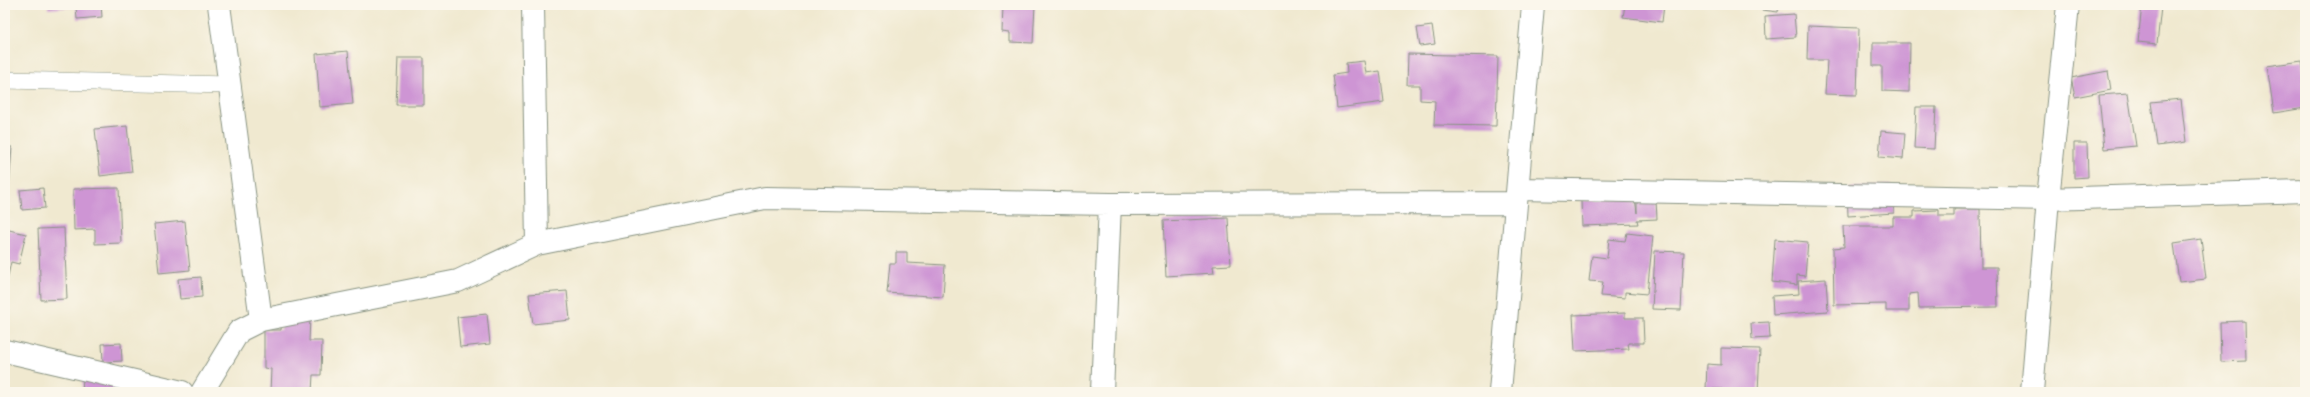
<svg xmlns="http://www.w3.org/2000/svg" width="2310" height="397" font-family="'EB Garamond',serif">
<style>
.building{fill:#ce95d4}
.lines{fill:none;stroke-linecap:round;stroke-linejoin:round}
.service-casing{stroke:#889382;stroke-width:18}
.minor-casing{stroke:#889382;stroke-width:24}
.service{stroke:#fff;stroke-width:17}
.minor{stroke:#fff;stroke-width:22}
</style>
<rect width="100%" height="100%" fill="#fbf7ec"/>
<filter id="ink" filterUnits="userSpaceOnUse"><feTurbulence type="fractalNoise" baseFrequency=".025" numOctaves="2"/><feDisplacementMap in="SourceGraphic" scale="8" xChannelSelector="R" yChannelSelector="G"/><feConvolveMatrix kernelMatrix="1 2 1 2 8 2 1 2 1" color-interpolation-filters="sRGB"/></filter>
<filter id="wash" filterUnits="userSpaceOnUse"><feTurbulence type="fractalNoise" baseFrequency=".012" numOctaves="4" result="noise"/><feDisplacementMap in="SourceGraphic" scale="16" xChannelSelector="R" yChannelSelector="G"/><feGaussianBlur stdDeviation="0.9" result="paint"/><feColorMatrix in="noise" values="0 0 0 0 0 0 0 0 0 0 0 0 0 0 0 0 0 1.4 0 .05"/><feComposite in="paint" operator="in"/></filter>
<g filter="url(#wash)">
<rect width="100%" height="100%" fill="#f0e9d0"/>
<g id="blocks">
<path class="building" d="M 48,5 L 101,5 L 102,17 L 77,19 L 76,7 L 48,9 Z
M 1003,5 L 1035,5 L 1033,43 L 1010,42 L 1010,33 L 1002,32 Z
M 1625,5 L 1664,5 L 1662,22 L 1623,17 Z
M 1763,5 L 1779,5 L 1778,12 L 1762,10 Z
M 2142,5 L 2161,7 L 2157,44 L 2138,42 Z
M 1794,14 L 1796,37 L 1766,39 L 1765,16 Z
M 1432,26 L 1435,44 L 1420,46 L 1417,28 Z
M 1808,26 L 1859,28 L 1857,95 L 1825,94 L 1827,60 L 1807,60 Z
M 1873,43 L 1910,43 L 1909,92 L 1882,91 L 1882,66 L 1873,66 Z
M 348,51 L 353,104 L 320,107 L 316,54 Z
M 1408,54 L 1498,56 L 1496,126 L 1434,125 L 1435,101 L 1420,100 L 1420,85 L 1407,85 Z
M 398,58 L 424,58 L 424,105 L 396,105 Z
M 1364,61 L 1366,73 L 1380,71 L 1384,102 L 1337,108 L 1333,75 L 1347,73 L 1346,63 Z
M 2302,61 L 2305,81 L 2305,108 L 2274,113 L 2267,66 Z
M 2108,71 L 2111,90 L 2075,97 L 2071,78 Z
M 2128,93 L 2136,146 L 2104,149 L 2099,95 Z
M 2181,99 L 2186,142 L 2157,146 L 2151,102 Z
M 1916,107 L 1936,107 L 1934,149 L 1914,148 Z
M 127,126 L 132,172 L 100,176 L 95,129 Z
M 1881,131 L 1905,133 L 1903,159 L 1879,157 Z
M 2074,143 L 2087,143 L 2088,177 L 2074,178 Z
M 5,147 L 12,147 L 9,188 L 5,188 Z
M 1892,185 L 1894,213 L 1848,216 L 1847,188 Z
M 43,188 L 45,208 L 22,210 L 20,190 Z
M 119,188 L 121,243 L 95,244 L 95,229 L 74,230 L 73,189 Z
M 1635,198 L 1637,213 L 1637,201 L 1656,200 L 1657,219 L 1637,220 L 1638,224 L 1582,226 L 1581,201 Z
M 1954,209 L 1980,209 L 1981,267 L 1997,267 L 1998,307 L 1919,308 L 1918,293 L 1909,294 L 1909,311 L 1886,311 L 1886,304 L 1834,305 L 1833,248 L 1844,247 L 1843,226 L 1893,226 L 1893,217 L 1914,217 L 1914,211 L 1939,210 L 1939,216 L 1954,216 Z
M 1228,218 L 1231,265 L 1213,266 L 1214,273 L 1166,276 L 1163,221 Z
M 185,221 L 190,270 L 159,273 L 154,224 Z
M 64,228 L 67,299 L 41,300 L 38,229 Z
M 5,229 L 26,234 L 19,264 L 11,262 L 6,285 Z
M 1627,233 L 1653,236 L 1647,294 L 1625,292 L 1625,298 L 1601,296 L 1603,282 L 1589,281 L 1592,256 L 1607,258 L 1609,239 L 1625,241 Z
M 1775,239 L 1808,242 L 1805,276 L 1797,275 L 1797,285 L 1772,282 Z
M 2201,239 L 2206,279 L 2179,282 L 2174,243 Z
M 1655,251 L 1684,252 L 1681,310 L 1652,309 Z
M 896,252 L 907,252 L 907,263 L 945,265 L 943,297 L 887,293 L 890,263 L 896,263 Z
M 201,277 L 202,297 L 180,299 L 178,279 Z
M 1826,279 L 1828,311 L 1773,315 L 1772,296 L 1799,294 L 1798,281 Z
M 567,291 L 570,320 L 533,324 L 529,294 Z
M 1625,313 L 1625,318 L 1643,318 L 1644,343 L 1628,343 L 1629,349 L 1575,351 L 1573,315 Z
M 487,314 L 490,344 L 460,347 L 457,317 Z
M 282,317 L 310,318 L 309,341 L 322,341 L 321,375 L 313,375 L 312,392 L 270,392 L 271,369 L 264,368 L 264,330 L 281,330 Z
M 2245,321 L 2246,361 L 2221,362 L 2220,322 Z
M 1769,322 L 1770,338 L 1752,339 L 1751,323 Z
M 121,343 L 122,361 L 103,362 L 102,344 Z
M 1721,348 L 1760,349 L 1758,392 L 1722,392 L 1722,389 L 1706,389 L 1707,364 L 1721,365 Z
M 83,378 L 119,382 L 118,392 L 82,392 Z
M 1368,389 L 1389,391 L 1389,392 L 1368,392 Z"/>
</g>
</g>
<g filter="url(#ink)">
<use href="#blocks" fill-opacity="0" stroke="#889382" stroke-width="1"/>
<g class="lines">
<defs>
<path id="service" d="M 5,80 L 229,85"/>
<path id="minor" d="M 219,5 L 261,320
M 533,5 L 537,244
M 1518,189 L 2048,199 L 2305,191
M 5,351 L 182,392
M 202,392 L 239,331 L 261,320 L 458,281 L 537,244 L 765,198 L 1110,204 L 1516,203
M 1102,392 L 1110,204
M 1500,392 L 1533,5
M 2032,392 L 2048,199 L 2068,5"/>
</defs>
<use href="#service" class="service-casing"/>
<use href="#minor" class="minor-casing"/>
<use href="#service" class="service"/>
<use href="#minor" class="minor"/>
</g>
</g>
<rect width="2310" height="397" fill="none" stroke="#fbf7ec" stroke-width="20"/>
</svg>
